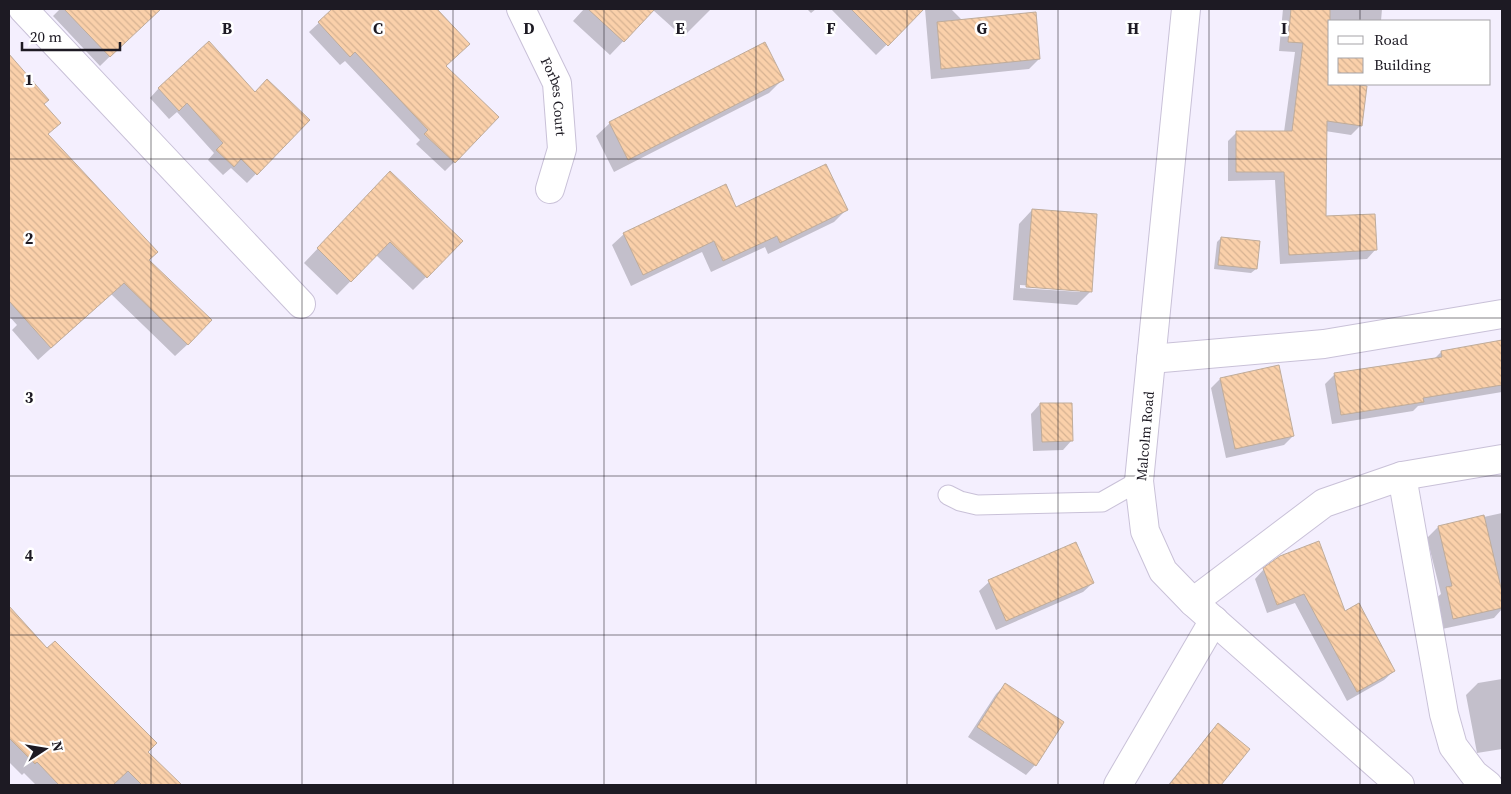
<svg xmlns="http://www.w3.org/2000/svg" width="1511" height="794" font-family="'Source Serif 4',serif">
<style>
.shadow{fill:#0003;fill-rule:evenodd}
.building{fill:url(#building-back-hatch);stroke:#bfac9b}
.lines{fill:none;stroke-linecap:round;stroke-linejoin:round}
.service-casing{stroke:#c9c1d8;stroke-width:21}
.minor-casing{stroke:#c9c1d8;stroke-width:30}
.tertiary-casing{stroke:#c9c1d8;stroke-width:30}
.service{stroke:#fff;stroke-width:19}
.minor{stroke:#fff;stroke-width:28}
.tertiary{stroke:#fff;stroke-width:28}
.grid{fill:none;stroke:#1d1a23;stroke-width:1;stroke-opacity:0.55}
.labels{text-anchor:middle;stroke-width:5;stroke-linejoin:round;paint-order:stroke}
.street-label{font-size:14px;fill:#1d1a23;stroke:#fff}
.grid-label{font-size:16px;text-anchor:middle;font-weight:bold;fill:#1d1a23;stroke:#fff;stroke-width:5;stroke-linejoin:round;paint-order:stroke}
</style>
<defs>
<pattern id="building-back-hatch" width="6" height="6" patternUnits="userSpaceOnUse" patternTransform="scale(1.25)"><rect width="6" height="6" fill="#fad0aa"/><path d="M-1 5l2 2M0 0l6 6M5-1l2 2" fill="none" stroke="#d6b292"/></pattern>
</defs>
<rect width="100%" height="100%" fill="#f4effe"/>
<path class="shadow" d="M 60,9 L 142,9 L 140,10 L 139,28 L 100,66 L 53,16 Z
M 334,9 L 432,9 L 434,11 L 445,66 L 454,162 L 445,171 L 416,144 L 420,140 L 345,61 L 340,65 L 309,32 Z
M 584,9 L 711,9 L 683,37 L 653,10 L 610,55 L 573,21 Z
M 807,9 L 816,9 L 811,13 Z
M 831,9 L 923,9 L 876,55 Z
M 925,9 L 951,9 L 962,20 L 1039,59 L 1029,69 L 931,79 Z
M 1283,9 L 1382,9 L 1381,21 L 1330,21 L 1330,84 L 1366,84 L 1361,125 L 1351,135 L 1325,131 L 1325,218 L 1376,249 L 1367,259 L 1280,264 L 1275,180 L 1228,181 L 1228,141 L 1237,132 L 1284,132 L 1295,52 L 1279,51 Z
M 9,65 L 43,104 L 47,135 L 148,260 L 188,344 L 175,356 L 111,294 L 38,360 L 12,330 L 17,325 L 9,316 Z
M 783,79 L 769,93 L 614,172 L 596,136 L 610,123 Z
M 159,88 L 254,93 L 308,120 L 247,183 L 231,168 L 223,175 L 208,160 L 214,153 L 177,112 L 169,119 L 150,98 Z
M 377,186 L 426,277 L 413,290 L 376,255 L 337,295 L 304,263 Z
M 736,208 L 846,210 L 834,222 L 768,254 L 765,247 L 711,272 L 702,252 L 631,286 L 612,245 L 624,234 Z
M 1032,210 L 1091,291 L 1077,305 L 1013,300 L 1019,224 ZM 1020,285 L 1080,289 L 1080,292 L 1020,288 Z
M 1221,238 L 1256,269 L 1251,273 L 1214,269 L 1217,242 Z
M 1502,342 L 1502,392 L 1418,406 L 1413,411 L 1332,424 L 1325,384 L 1335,374 L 1434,359 L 1441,352 Z
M 1220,379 L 1293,436 L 1284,445 L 1226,458 L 1211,388 Z
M 1040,404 L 1072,440 L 1063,450 L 1033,451 L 1031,414 Z
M 1502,513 L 1502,609 L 1494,618 L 1442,629 L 1435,599 L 1441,594 L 1427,538 L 1438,527 Z
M 1264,569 L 1344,613 L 1394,671 L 1384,680 L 1347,701 L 1295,603 L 1267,613 L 1255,579 Z
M 989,582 L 1093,583 L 1083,592 L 996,630 L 979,591 Z
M 9,609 L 174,779 L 168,785 L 36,785 L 24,773 L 22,775 L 9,762 Z
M 1502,679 L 1502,749 L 1477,753 L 1466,695 L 1478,683 Z
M 1005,685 L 1035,765 L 1026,775 L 968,737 L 996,694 Z
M 1218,725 L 1248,749 L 1220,785 L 1168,785 L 1209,734 Z"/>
<path class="building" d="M 64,9 L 161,9 L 110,57 Z
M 332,9 L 437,9 L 470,44 L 446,66 L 499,117 L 455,163 L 424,134 L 428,130 L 355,52 L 350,57 L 318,22 Z
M 588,9 L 655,9 L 624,42 Z
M 851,9 L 924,9 L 888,46 Z
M 1291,9 L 1330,9 L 1330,84 L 1352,84 L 1367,86 L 1362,126 L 1327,121 L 1326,216 L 1375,214 L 1377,250 L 1289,255 L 1284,172 L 1236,172 L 1236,131 L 1292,131 L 1303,43 L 1288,42 Z
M 1036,12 L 1040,59 L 941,69 L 937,22 Z
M 209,41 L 255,92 L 267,79 L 310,120 L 257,175 L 241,159 L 234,167 L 216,150 L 223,143 L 187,103 L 179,111 L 158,88 Z
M 765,42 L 784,80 L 628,160 L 609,122 Z
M 9,54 L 49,100 L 44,104 L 61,123 L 48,134 L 158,252 L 149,260 L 212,320 L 188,345 L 124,283 L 51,348 L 9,301 Z
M 826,164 L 848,210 L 780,243 L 777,236 L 723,261 L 714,241 L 643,275 L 623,233 L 726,184 L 736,207 Z
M 390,171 L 463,241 L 427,278 L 390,242 L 351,282 L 317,248 Z
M 1032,209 L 1097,214 L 1092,292 L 1026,287 Z
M 1221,237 L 1260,241 L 1257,269 L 1218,265 Z
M 1502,340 L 1502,385 L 1423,398 L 1424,402 L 1341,415 L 1334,373 L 1442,357 L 1441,351 Z
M 1279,365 L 1294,436 L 1235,449 L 1220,378 Z
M 1040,403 L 1072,403 L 1073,441 L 1042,442 Z
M 1484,515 L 1502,592 L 1502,608 L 1453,619 L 1446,587 L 1452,586 L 1438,526 Z
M 1319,541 L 1345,611 L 1359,603 L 1395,671 L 1357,692 L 1304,594 L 1277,605 L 1263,568 L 1280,556 Z
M 1076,542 L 1094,583 L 1006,621 L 988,580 Z
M 9,606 L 47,648 L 55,641 L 157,743 L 148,752 L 182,785 L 142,785 L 128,771 L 113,785 L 59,785 L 37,762 L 35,764 L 9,738 Z
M 1005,683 L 1064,722 L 1036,766 L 977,727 Z
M 1218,723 L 1250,749 L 1221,785 L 1169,785 Z"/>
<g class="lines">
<defs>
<path id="service" d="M 948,495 L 960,501 L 977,505 L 1102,502 L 1139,481"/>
<g id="minor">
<path d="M 23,9 L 301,304"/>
<path id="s1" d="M 521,9 L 557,83 L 562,149 L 550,189"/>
<path d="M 1151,359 L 1324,344 L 1502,314"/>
<path d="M 1402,476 L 1444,714 L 1453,746 L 1474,774 L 1488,785"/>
<path d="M 1193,602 L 1324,503 L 1402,476 L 1502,459"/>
<path d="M 1118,785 L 1214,620"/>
</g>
<path id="tertiary" d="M 1186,9 L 1139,481 L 1145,531 L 1163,571 L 1193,602 L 1400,785"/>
</defs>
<use href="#service" class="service-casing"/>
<use href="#minor" class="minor-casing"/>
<use href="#tertiary" class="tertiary-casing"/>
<use href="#service" class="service"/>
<use href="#minor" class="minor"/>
<use href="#tertiary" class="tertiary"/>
</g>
<path class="grid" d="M 151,9 L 151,785M 302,9 L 302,785M 453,9 L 453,785M 604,9 L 604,785M 756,9 L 756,785M 907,9 L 907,785M 1058,9 L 1058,785M 1209,9 L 1209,785M 1360,9 L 1360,21M 1360,84 L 1360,785M 9,159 L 1502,159M 9,318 L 1502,318M 9,476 L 1502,476M 9,635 L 1502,635"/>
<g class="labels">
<g class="street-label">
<text dy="5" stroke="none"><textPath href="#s1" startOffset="95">Forbes Court</textPath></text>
<text transform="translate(1145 436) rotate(-85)" y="5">Malcolm Road</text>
</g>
</g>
<g class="grid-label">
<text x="227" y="34">B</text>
<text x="378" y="34">C</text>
<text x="529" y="34">D</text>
<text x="680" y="34">E</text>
<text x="831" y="34">F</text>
<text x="982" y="34">G</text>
<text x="1133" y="34">H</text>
<text x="1284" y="34">I</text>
<text x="29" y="85">1</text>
<text x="29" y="244">2</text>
<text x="29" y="403">3</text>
<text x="29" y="561">4</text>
</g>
<rect width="1511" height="794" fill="none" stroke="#1d1a23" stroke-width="20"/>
<rect x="1328" y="20" width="162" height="65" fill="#ffffff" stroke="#a5a3a7"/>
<rect x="1338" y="36" width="25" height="8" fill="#ffffff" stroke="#a5a3a7"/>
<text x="1374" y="45" font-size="15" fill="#1d1a23">Road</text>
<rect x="1338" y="58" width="25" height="15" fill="url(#building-back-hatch)" stroke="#a5a3a7"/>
<text x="1374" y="70" font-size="15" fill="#1d1a23">Building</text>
<g transform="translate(45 749) rotate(78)" stroke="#ffffff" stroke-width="4" paint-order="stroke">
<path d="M0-4L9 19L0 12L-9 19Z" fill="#1d1a23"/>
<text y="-8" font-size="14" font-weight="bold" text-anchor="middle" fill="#1d1a23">N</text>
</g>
<path d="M22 42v8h98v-8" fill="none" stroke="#1d1a23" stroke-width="2.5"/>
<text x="30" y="42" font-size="15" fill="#1d1a23" stroke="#ffffff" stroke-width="4" paint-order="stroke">20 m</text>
</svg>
